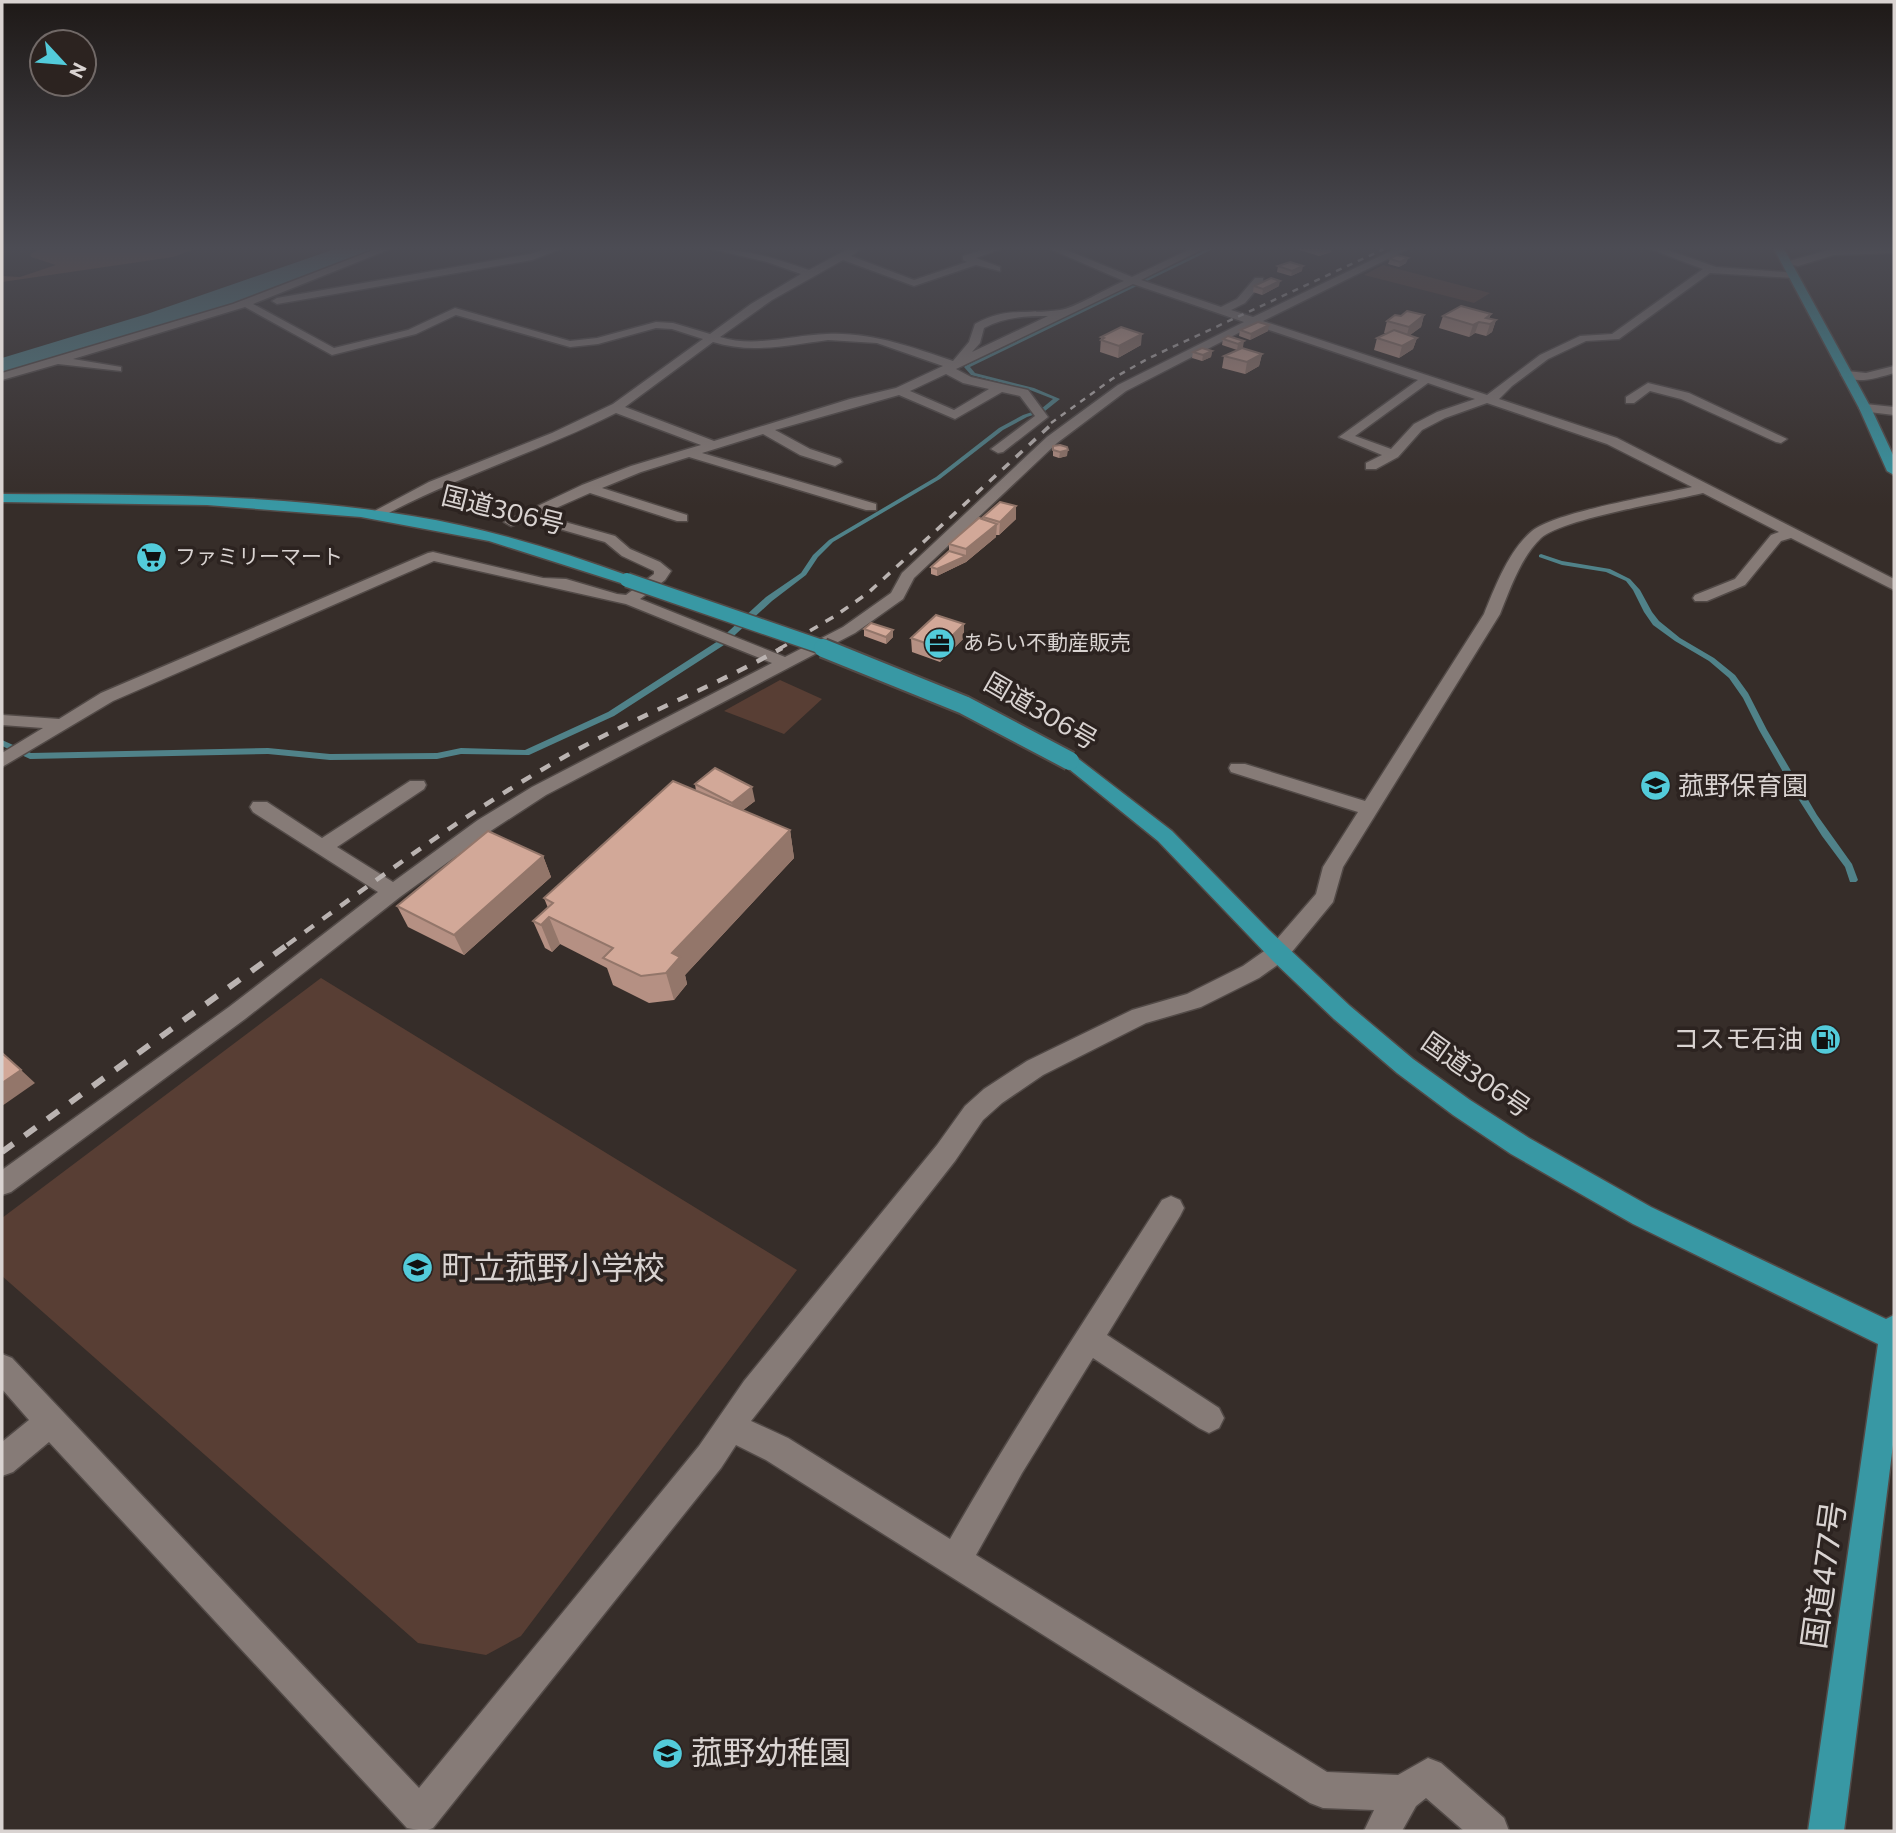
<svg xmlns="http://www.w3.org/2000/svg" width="1896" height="1833" font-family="Commissioner,'Noto Sans JP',sans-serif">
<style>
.green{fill:#583e34}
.forest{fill:#724d3f}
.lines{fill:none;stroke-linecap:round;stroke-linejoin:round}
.stream{fill:#508289;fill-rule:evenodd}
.river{fill:#508289;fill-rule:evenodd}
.minor-casing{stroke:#524a47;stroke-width:3}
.highway-casing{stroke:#524a47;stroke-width:3}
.minor{fill:#867b77;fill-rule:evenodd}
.highway{fill:#3898a4;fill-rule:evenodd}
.rail-far3{stroke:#bab3b1;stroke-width:2.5;stroke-dasharray:6 6;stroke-linecap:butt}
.rail-far2{stroke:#bab3b1;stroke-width:3.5;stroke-dasharray:9 9;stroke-linecap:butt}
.rail-far1{stroke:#bab3b1;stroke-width:4.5;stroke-dasharray:11 11;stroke-linecap:butt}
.rail{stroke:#bab3b1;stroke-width:6;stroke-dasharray:14 14;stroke-linecap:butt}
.highway-bridge-far1-casing{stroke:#524a47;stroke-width:17;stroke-linecap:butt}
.highway-bridge-casing{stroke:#524a47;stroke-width:22;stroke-linecap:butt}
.highway-bridge-far1{stroke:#3898a4;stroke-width:14}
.highway-bridge{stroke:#3898a4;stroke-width:18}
.wall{fill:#b59083}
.shaded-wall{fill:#93766a}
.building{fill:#d2a898;stroke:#93766a;stroke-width:2}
.labels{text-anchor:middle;stroke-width:7;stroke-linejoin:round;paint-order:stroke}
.far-poi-label{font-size:21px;fill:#d9d3d1;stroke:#2c2320;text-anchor:start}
.street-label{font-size:26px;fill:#d9d3d1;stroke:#2c2320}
.poi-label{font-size:26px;fill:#d9d3d1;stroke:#2c2320;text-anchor:start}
.near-poi-label{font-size:32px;fill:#d9d3d1;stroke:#2c2320;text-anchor:start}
.near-street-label{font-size:32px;fill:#d9d3d1;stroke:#2c2320}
</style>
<rect width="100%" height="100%" fill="#362d29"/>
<path class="green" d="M 1383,265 L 1490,293 L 1474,303 L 1364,275 Z
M 780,680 L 822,699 L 784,734 L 724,711 Z
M 321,978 L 797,1270 L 521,1636 L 486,1655 L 418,1643 L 2,1276 L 2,1218 Z"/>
<path class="forest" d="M 40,249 L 195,249 L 173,257 L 2,282 L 2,276 L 20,277 L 56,265 L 31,257 L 30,254 Z"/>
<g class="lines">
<path class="stream" d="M 1207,249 L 1213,249 L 970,367 L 975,373 L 1034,388 L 1060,399 L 1045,411 L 1027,417 L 1003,430 L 940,479 L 833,542 L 818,557 L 806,575 L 772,601 L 724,645 L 614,716 L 529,755 L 461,754 L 437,759 L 330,760 L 268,754 L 30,759 L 2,746 L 2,740 L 31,753 L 268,748 L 330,754 L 437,753 L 461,748 L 525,750 L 608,712 L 718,641 L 766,597 L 801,573 L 813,555 L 829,540 L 936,477 L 999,428 L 1023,415 L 1041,409 L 1053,399 L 1030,390 L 971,375 L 964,367 L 965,366 Z
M 1541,554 L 1562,561 L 1610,569 L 1630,579 L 1640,590 L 1652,612 L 1659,621 L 1680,638 L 1714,658 L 1735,675 L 1748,693 L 1767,730 L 1817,815 L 1852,864 L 1858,880 L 1856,882 L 1850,882 L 1845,867 L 1822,836 L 1799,800 L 1759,730 L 1743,698 L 1729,678 L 1709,661 L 1675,641 L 1653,625 L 1644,612 L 1633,590 L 1626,581 L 1606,572 L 1562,565 L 1539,557 L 1539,555 Z"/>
<path class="river" d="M 335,249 L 375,249 L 371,255 L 169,326 L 2,378 L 2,358 L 147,314 Z"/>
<defs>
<path id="minor" d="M 376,249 L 390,249 L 253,304 L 334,348 L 408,330 L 455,308 L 570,341 L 597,338 L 656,322 L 673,323 L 710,334 L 751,304 L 801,274 L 767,262 L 712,249 C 746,249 777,259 809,270 L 848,249 L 861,249 L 851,256 L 914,280 L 967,262 L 963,260 L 963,256 L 985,249 L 1001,249 L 976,258 L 1000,267 L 1000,271 L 976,265 L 914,286 L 843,260 L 772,300 L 720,337 C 755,348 791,335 827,334 C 872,332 911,347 953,361 L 969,342 L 975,324 C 1008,306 1027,315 1060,310 C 1073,309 1109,287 1124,281 L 1050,249 L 1064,249 L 1132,277 L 1190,249 L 1203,249 L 1141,280 L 1221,307 L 1237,299 L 1255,278 L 1263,278 L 1263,282 L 1245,303 L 1231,310 L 1253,317 L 1395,249 L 1408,249 L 1263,321 L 1487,395 L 1540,355 L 1580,336 L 1612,334 L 1703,269 L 1650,249 L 1665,249 L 1716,267 L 1797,273 L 1798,275 L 1793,278 L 1710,273 L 1619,339 L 1586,341 L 1548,359 L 1512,386 L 1499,399 L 1617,438 L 1894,579 L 1894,590 L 1791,538 L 1781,541 L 1745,585 L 1707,601 L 1695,601 L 1693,598 L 1695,595 L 1735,579 L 1771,535 L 1779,532 L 1703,493 C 1671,501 1562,519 1541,538 C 1521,557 1510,589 1500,614 L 1343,867 L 1333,902 L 1286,959 L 1259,978 L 1201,1007 L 1146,1023 L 1043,1075 L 1002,1103 L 983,1120 L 955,1161 L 751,1421 L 788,1438 L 950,1539 C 1017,1422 1090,1312 1162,1200 L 1171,1196 L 1180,1200 L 1184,1208 L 1180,1216 L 1107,1335 L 1219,1408 L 1224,1418 L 1219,1428 L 1209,1433 L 1199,1428 L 1093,1358 L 1022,1473 L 976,1555 L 1327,1772 L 1398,1775 L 1428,1758 L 1441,1763 L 1504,1818 L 1509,1831 L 1464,1831 L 1426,1798 L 1416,1806 L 1402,1831 L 1364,1831 L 1374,1810 L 1323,1808 L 1310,1803 L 766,1460 L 736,1445 L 721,1468 L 433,1828 L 425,1831 L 407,1828 L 49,1442 L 13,1472 L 2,1476 L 2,1442 L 29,1420 L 2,1389 L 2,1354 L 12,1358 L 419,1788 L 699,1446 L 744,1381 L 937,1145 L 965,1106 L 984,1089 L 1027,1061 L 1132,1010 L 1187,994 L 1243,966 L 1270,947 L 1316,894 L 1323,867 L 1358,812 L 1231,772 L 1229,768 L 1231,764 L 1245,764 L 1365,801 L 1484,614 C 1495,587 1509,550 1532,531 C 1555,512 1658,495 1692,487 L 1607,444 L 1487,403 L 1445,418 L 1422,430 L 1398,457 L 1376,469 L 1366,469 L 1366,463 L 1382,455 L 1339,437 L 1418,380 L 1254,325 L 1126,391 L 1057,443 L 914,578 L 903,599 L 855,633 L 546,795 L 492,830 L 400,897 L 245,1019 L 11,1192 L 2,1195 L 2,1170 L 229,1007 L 378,892 L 253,812 L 250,807 L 253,802 L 267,802 L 322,838 L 410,781 L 424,781 L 426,785 L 424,789 L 337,847 L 393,882 L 478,820 L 532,787 L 772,663 L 626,604 L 434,561 L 113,701 L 2,767 L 2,753 L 43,728 L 2,725 L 2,715 L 59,719 L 101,693 L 428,553 L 433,552 L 543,578 L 566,579 L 617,594 L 626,595 L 654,574 L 654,571 L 622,556 L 605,542 L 528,520 L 511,526 L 504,522 L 582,485 L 631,466 L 701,445 L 616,413 C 539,452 455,477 379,518 L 374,519 L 367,515 L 429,482 L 552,433 L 613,404 L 703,339 L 672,329 L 656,328 L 598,344 L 570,347 L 456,315 L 416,334 L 332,355 L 245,307 L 73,359 L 121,367 L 121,371 L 58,364 L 2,380 L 2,373 L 233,304 ZM 1133,284 L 1244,322 L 1118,385 L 1047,437 L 902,573 L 891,593 L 843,627 L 785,657 L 640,599 L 665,580 L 671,571 L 660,562 L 630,549 L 615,536 L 540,515 L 590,493 L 677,521 L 687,521 L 687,515 L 602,488 L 641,472 L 689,457 L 866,510 L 876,510 L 876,504 L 702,453 L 763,434 L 800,455 L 835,466 L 842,462 L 840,459 L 810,449 L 775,430 L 899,395 L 955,419 L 1002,392 L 1020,396 L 1035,416 L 991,449 L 998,453 L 1003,452 L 1048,417 L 1028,390 L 971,377 L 956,369 ZM 1048,316 L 972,352 L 980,343 L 984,328 C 1005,317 1025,316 1048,316 ZM 828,340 L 877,343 L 943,366 L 896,388 L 850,399 L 714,441 L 625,407 L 713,342 C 751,354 790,345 828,340 ZM 946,374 L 963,383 L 989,389 L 954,410 L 910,391 ZM 1428,383 L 1475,399 L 1437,412 L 1414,424 L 1391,449 L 1355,436 Z
M 546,249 L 561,249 L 532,260 L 277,304 L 272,301 L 277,298 L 530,254 Z
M 1832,249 L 1894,249 L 1894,253 L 1834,255 L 1798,266 L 1782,263 Z
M 1894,366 L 1894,373 C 1877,378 1856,385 1841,375 L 1847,371 L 1866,373 Z
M 1648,383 L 1689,393 L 1787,439 L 1781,443 L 1776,442 L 1681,399 L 1650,391 L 1634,403 L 1626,403 L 1626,397 Z
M 1865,404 L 1894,407 L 1894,415 L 1861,411 L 1859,408 Z"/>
<path id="highway" d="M 1774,249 L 1784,249 L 1871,408 L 1894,457 L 1894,475 L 1887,471 L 1859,408 Z
M 2,494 C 139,495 276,493 412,516 C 487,528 561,551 632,577 L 635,580 L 627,585 L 489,541 L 361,517 L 207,505 L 2,502 Z
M 1070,755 L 1076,757 L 1172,831 L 1269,930 L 1350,1006 L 1413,1059 L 1470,1100 L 1529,1138 L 1651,1207 L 1886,1319 L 1894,1315 L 1894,1437 L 1844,1831 L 1808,1831 L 1878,1344 L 1633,1224 L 1511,1154 L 1453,1115 L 1397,1073 L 1334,1019 L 1273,961 L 1158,841 L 1064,765 L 1061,761 Z"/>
</defs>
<use href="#minor" class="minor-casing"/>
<use href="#highway" class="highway-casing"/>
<use href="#minor" class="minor"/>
<use href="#highway" class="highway"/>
<path class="rail-far3" d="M 1051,423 L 1112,379 L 1149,358 L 1384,249"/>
<path class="rail-far2" d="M 779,649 L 835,616 L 868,593 L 1054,422"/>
<path class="rail-far1" d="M 287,945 C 378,879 466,812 564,757 C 635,717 711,688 782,648"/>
<path class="rail" d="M 2,1152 L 290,943"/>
<defs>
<path id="highway-bridge-far1" d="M 627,580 L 828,649"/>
<path id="highway-bridge" d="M 823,648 L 964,705 L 1070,761"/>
</defs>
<use href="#highway-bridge-far1" class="highway-bridge-far1-casing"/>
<use href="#highway-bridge" class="highway-bridge-casing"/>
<use href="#highway-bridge-far1" class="highway-bridge-far1"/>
<use href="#highway-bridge" class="highway-bridge"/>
</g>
<path class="wall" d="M 1296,249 L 1331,249 L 1331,252 L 1319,256 Z
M 1408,258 L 1406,263 L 1399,267 L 1388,264 L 1390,259 Z
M 1278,266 L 1302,271 L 1291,276 L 1277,272 Z
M 1254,286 L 1279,286 L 1262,295 L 1253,292 Z
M 1491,314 L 1489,319 L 1496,320 L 1492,332 L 1486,336 L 1475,333 L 1469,337 L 1439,328 L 1443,316 Z
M 1424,315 L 1421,327 L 1410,335 L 1417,338 L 1413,349 L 1399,358 L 1374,350 L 1377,338 L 1387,333 L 1384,333 L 1387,321 L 1401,316 Z
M 1240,330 L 1268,331 L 1250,340 L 1239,336 Z
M 1228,336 L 1243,347 L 1237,350 L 1222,345 L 1223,339 Z
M 1101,337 L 1141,345 L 1118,358 L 1100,352 Z
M 1212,351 L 1211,357 L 1202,361 L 1192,358 L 1193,352 Z
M 1262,354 L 1259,366 L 1245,374 L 1222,368 L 1224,356 Z
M 1053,446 L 1067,456 L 1059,458 L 1053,456 Z
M 1016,506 L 1016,519 L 999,535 L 996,535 L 996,537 L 966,562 L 937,576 L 931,574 L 931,567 L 949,551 L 949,544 L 983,519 L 983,517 Z
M 964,624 L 964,638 L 940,662 L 912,652 L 911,638 Z
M 864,629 L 893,630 L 893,637 L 886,644 L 864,636 Z
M 695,784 L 755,801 L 743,810 L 790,830 L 794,858 L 685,975 L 687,984 L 674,1000 L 649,1003 L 613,985 L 607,968 L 560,944 L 552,952 L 545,948 L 533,921 L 548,908 L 544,898 L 696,791 Z
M 543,856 L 551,877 L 464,955 L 408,927 L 397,906 Z"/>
<path class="shaded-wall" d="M 1321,249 L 1331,249 L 1331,252 L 1319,256 Z
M 1408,258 L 1406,263 L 1399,267 L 1400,262 Z
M 1303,266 L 1302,271 L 1291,276 L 1292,271 Z
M 1280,281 L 1279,286 L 1262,295 L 1263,289 Z
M 1424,315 L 1421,327 L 1406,338 L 1409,327 Z
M 1496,320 L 1492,332 L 1486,336 L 1490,324 Z
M 1479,322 L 1475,333 L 1469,337 L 1473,325 Z
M 1269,325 L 1268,331 L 1250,340 L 1251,334 Z
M 1142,334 L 1141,345 L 1118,358 L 1119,346 Z
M 1417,338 L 1413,349 L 1399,358 L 1402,346 Z
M 1244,341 L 1243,347 L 1237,350 L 1238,344 Z
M 1212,351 L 1211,357 L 1202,361 L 1203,355 Z
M 1262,354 L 1259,366 L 1245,374 L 1247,362 Z
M 1068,450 L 1067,456 L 1059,458 L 1060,452 Z
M 1016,506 L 1016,519 L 999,535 L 1000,522 Z
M 997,524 L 996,537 L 966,562 L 966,549 Z
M 966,556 L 966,562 L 937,576 L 937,569 Z
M 964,624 L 964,638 L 940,662 L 940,648 Z
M 893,630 L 893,637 L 886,644 L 886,637 Z
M 752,787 L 755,801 L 734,817 L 732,803 Z
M 790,830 L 794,858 L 685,975 L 687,984 L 674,1000 L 666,973 L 672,953 Z
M 543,856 L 551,877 L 464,955 L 454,935 Z
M 549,917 L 560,944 L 552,952 L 541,925 Z
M 21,1070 L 35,1083 L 2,1106 L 2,1083 Z"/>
<path class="building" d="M 1397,255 L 1408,258 L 1400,262 L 1390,259 Z
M 1290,262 L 1303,266 L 1292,271 L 1278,266 Z
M 1271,278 L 1280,281 L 1263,289 L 1254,286 Z
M 1461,306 L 1491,314 L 1486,318 L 1496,320 L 1490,324 L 1479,322 L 1473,325 L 1443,316 Z
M 1407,311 L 1424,315 L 1409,327 L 1387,321 L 1395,315 L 1401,316 Z
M 1258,322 L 1269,325 L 1251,334 L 1240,330 Z
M 1121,327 L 1142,334 L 1119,346 L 1101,340 L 1104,338 L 1101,337 Z
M 1394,330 L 1417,338 L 1402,346 L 1377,338 Z
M 1228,336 L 1244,341 L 1238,344 L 1223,339 Z
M 1202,348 L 1212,351 L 1203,355 L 1193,352 Z
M 1242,348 L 1262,354 L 1247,362 L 1224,356 Z
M 1060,445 L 1067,447 L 1068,450 L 1060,452 L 1053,450 L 1053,446 Z
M 1000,502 L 1016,506 L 1000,522 L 983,517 Z
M 979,518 L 997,524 L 966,549 L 949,544 Z
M 949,551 L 966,556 L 937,569 L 931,567 Z
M 936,615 L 964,624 L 940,648 L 911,638 Z
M 871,623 L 893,630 L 886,637 L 864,629 Z
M 715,768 L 752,787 L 732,803 L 695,784 Z
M 673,781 L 790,830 L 672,953 L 680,957 L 666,973 L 641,976 L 603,958 L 613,948 L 549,917 L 541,925 L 533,921 L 553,903 L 544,898 Z
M 488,831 L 543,856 L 454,935 L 397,906 Z
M 2,1053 L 21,1070 L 2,1083 Z"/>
<linearGradient id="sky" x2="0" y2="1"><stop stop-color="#1e1917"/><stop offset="0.49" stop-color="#4c4c54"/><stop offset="1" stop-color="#4c4c54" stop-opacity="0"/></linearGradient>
<rect width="1896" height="506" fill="url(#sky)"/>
<defs>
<symbol id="supermarket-disc" viewBox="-11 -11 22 22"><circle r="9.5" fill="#53cbda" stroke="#2c2320"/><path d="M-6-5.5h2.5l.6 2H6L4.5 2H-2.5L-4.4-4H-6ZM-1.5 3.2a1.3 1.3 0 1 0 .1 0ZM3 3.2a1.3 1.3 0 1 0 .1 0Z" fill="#111"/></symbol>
<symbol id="office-disc" viewBox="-11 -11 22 22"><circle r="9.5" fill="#53cbda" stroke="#2c2320"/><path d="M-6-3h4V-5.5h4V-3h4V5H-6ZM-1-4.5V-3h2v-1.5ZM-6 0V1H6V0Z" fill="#111"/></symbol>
<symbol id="school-disc" viewBox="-11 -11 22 22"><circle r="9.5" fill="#53cbda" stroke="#2c2320"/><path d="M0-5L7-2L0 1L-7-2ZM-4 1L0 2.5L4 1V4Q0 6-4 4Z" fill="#111"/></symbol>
<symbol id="fuel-disc" viewBox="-11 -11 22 22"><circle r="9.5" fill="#53cbda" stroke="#2c2320"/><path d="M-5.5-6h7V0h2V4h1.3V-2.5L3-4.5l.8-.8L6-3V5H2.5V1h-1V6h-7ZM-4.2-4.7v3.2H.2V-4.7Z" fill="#111"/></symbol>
</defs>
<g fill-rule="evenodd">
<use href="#supermarket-disc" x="134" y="540" width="35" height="35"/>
<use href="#office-disc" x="922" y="626" width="35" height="35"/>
<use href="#school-disc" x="1638" y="768" width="35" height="35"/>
<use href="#fuel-disc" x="1808" y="1022" width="35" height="35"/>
<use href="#school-disc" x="400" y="1250" width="35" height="35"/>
<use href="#school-disc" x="650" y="1736" width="35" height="35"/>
</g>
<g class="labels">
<g class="far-poi-label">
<text x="175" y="564">ファミリーマート</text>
<text x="963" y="650">あらい不動産販売</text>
</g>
<g class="street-label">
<text transform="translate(503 510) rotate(14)" y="9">国道306号</text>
<text transform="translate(1041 711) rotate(30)" y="9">国道306号</text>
<text transform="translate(1476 1075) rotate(35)" y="9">国道306号</text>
</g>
<g class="poi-label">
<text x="1678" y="795">菰野保育園</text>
<text x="1803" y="1048" text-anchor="end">コスモ石油</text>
</g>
<g class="near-poi-label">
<text x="441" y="1279">町立菰野小学校</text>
<text x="691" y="1764">菰野幼稚園</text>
</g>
<g class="near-street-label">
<text transform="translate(1824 1575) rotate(-82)" y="11">国道477号</text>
</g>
</g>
<rect width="1896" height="1833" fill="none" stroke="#d9d3d1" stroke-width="7"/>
<g transform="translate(63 63) rotate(116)"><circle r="33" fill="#2c2320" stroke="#716967" stroke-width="2"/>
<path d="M0-5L12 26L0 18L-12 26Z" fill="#53cbda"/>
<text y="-10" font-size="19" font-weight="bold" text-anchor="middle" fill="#d9d3d1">N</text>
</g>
</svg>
